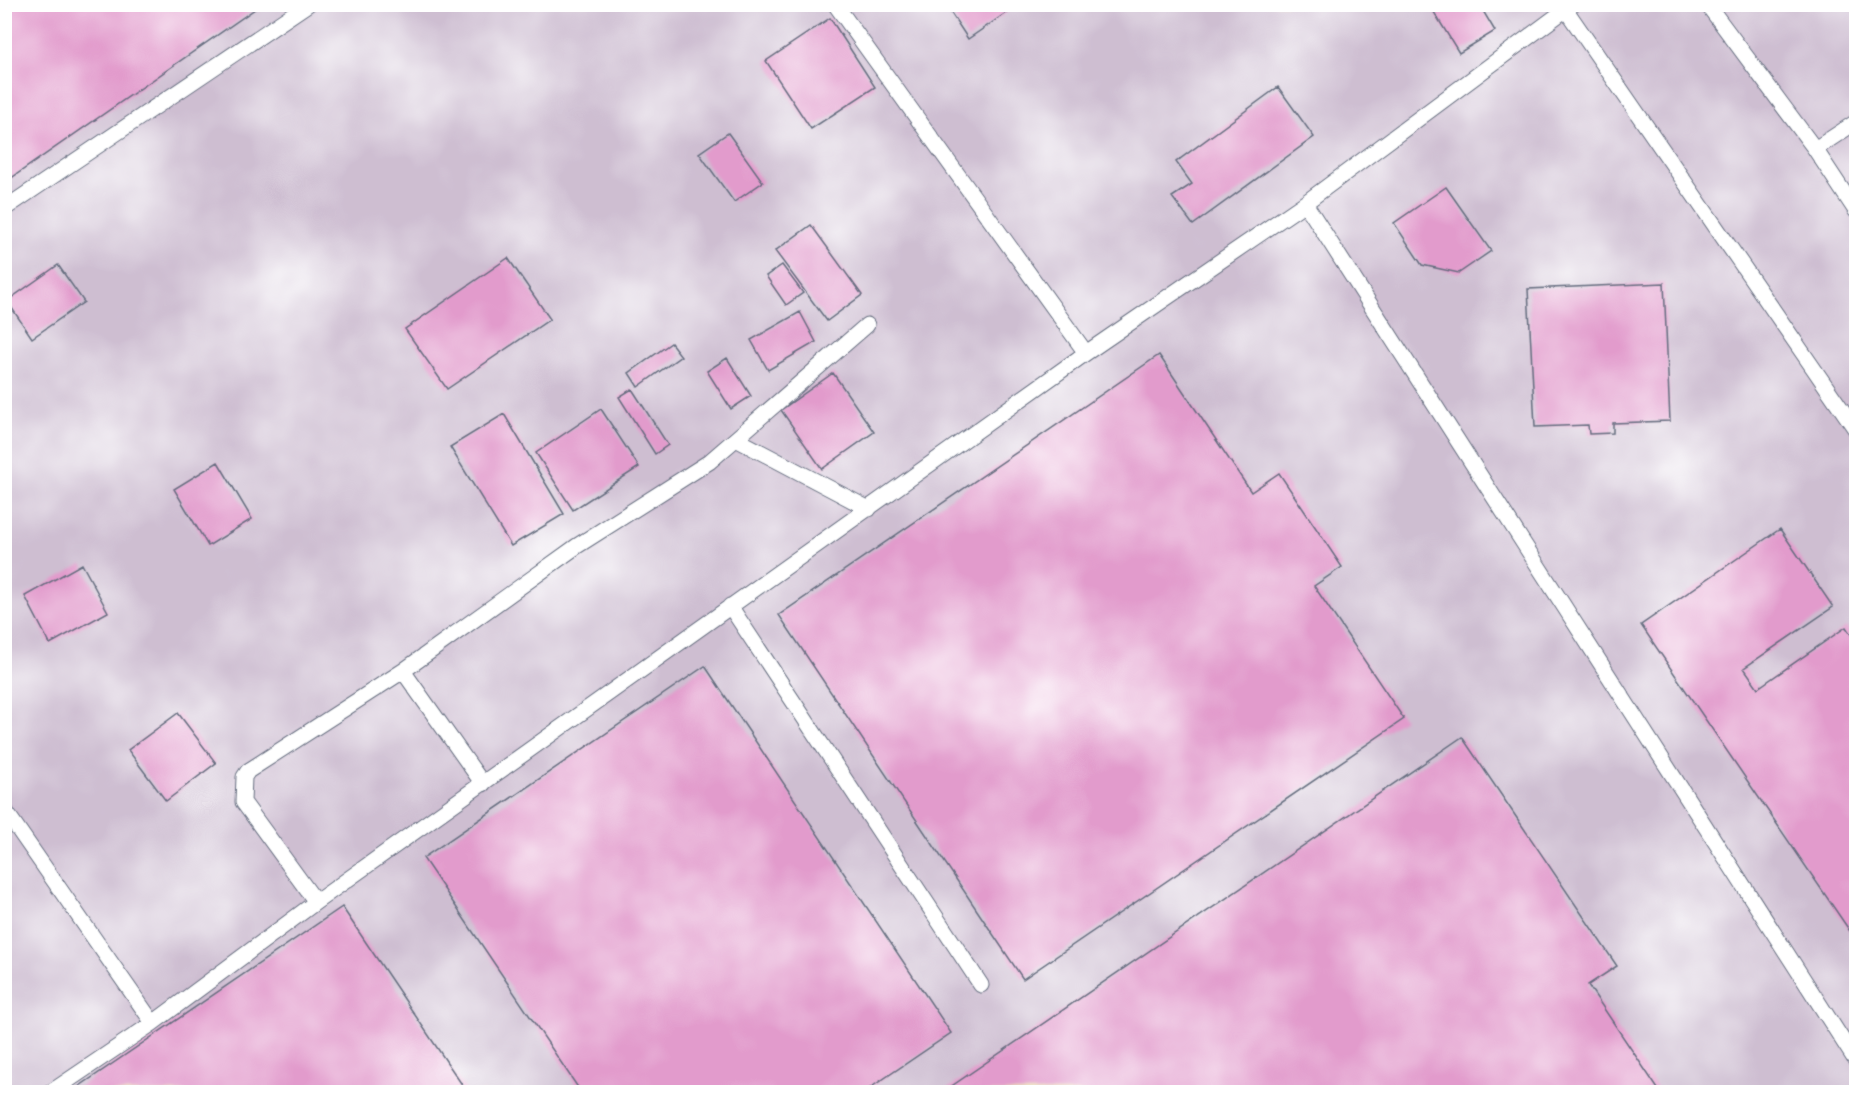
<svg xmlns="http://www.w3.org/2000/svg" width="1861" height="1097" font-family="Itim,sans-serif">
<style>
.industrial{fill:#cebed1}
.building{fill:#e29bcc}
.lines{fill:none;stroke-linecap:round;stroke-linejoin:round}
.service-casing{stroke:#646c7e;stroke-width:17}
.service{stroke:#fff;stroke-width:15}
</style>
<rect width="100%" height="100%" fill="#fff"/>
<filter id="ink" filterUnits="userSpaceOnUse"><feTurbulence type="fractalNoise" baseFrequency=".0167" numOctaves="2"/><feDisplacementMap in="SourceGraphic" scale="12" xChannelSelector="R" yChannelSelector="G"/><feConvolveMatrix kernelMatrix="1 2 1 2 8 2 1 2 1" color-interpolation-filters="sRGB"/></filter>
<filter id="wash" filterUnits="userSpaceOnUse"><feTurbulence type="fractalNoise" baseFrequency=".008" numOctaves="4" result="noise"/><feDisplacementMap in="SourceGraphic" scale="24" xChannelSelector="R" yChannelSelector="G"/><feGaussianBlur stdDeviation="1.35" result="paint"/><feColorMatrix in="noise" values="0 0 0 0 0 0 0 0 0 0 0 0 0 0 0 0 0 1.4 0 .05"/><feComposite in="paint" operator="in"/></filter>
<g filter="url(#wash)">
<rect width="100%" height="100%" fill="#ecdeba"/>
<path class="industrial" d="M 5,5 L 1856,5 L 1856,1092 L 5,1092 Z"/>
<g id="blocks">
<path class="building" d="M 4,4 L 262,4 L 4,183 Z
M 945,4 L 1019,4 L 968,39 Z
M 1429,4 L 1479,4 L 1495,31 L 1459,53 Z
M 830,18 L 875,87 L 811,129 L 766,61 Z
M 1278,87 L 1314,137 L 1193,225 L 1172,197 L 1192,184 L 1176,162 Z
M 728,133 L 763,182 L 734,202 L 699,153 Z
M 1446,187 L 1491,251 L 1459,273 L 1422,265 L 1394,223 Z
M 811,225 L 862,295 L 827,321 L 775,251 Z
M 508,258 L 550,319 L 447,389 L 405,329 Z
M 58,265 L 84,302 L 32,338 L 7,301 Z
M 782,265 L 803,293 L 786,305 L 766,276 Z
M 1664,283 L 1670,421 L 1613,423 L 1613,433 L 1589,434 L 1588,425 L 1535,427 L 1528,289 Z
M 800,312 L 816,342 L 768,370 L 751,340 Z
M 671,343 L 681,356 L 638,387 L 629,373 Z
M 1159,355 L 1251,492 L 1279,473 L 1342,567 L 1314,586 L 1404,719 L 1023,979 L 779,615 Z
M 727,358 L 751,396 L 731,409 L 707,371 Z
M 833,373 L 874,432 L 822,469 L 781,410 Z
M 632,389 L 668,445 L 655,454 L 619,397 Z
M 601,409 L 639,467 L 573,510 L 536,453 Z
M 504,414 L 564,514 L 511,546 L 450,447 Z
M 218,462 L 252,519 L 208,546 L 174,489 Z
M 1780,529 L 1833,607 L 1744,668 L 1758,688 L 1846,627 L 1856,642 L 1856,940 L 1641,625 Z
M 82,564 L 108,612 L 50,644 L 25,596 Z
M 705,666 L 951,1033 L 864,1092 L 581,1092 L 423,858 Z
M 178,713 L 216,763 L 166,801 L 128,750 Z
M 1462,737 L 1617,966 L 1588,985 L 1660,1092 L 943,1092 Z
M 342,907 L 467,1092 L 71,1092 Z"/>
</g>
</g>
<g filter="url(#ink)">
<use href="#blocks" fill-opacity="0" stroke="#646c7e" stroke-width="1.5"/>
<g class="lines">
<defs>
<path id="service" d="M 835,4 L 1086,353
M 1707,4 L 1815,149 L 1856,211
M 1566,10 L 1856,430
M 1815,149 L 1856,122
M 1305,203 L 1856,1061
M 4,209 L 308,4
M 736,439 L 869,509
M 730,606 L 981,985
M 403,671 L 483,784
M 4,809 L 153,1023
M 316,902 L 243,802 L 244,777 L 248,771 L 403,671 L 577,546 L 709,462 L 867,325
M 51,1092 L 153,1023 L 316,902 L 1086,353 L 1305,203 L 1573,4
M 1854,1092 L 1856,1091"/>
</defs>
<use href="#service" class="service-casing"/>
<use href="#service" class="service"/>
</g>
</g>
<rect width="1861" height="1097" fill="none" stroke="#fff" stroke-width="24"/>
</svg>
